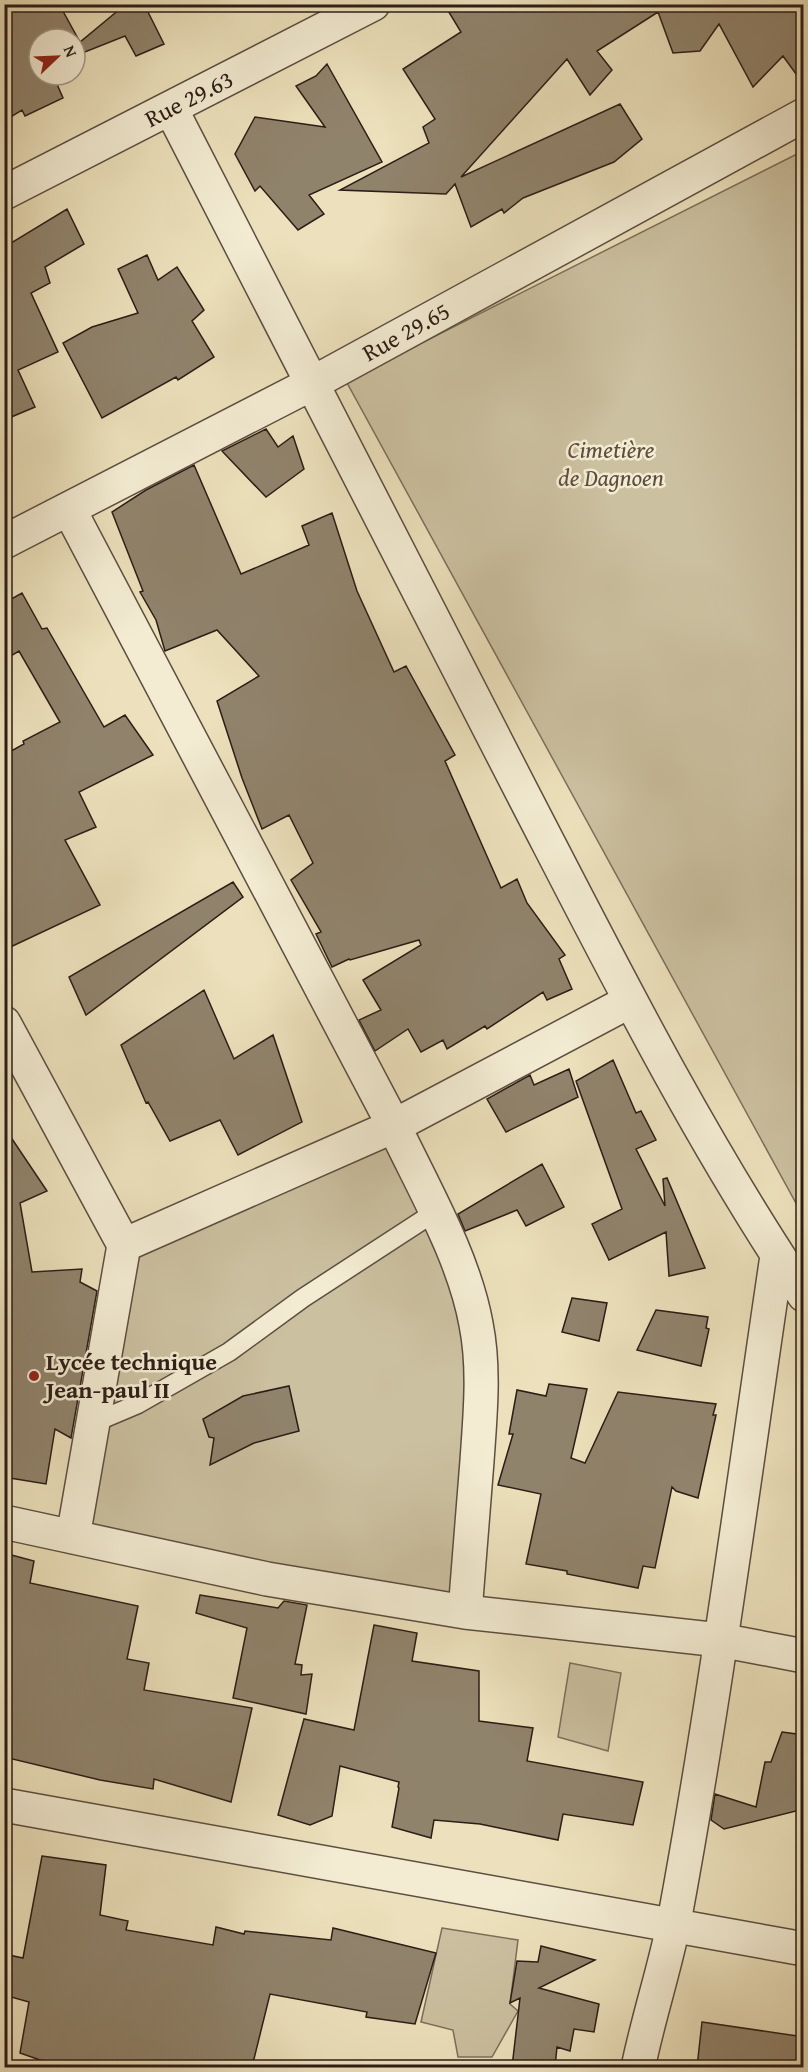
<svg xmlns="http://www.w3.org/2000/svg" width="808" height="2072" font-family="'Gentium Book Plus',serif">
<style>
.green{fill:#cbc0a0;stroke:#7c6e5b;stroke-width:1.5}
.building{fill:#90836c;stroke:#2c1d16;stroke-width:1.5}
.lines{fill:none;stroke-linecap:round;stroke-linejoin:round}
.service-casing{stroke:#5c4e40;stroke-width:21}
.minor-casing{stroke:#5c4e40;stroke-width:36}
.service{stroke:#f3ecd3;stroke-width:18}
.minor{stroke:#f3ecd3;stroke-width:33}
.poi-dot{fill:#8f2418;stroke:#f3ecd3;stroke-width:2}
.labels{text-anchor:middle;stroke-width:5;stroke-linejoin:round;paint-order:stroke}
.street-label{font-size:24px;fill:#2c1d16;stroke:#f3ecd3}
.park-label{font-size:24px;font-style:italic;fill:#5c4e3f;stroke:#f3ecd3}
.poi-label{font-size:24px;font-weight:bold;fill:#2c1d16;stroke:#f3ecd3;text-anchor:start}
</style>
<rect width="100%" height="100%" fill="#ece1bc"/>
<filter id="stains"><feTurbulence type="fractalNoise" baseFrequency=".00333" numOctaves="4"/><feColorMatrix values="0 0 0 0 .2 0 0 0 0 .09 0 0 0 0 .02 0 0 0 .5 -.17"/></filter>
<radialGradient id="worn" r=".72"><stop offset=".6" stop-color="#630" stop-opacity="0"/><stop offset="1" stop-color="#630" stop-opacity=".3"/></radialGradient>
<path class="green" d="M 803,151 L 803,1216 L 346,381 Z
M 392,1145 L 431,1242 L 470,1327 L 458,1601 L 90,1529 L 136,1245 Z
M 570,1663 L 621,1673 L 608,1751 L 558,1737 Z
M 442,1928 L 518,1940 L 510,2004 L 518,2011 L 492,2057 L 458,2057 L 453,2030 L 421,2022 Z"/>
<path class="building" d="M 4,4 L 59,4 L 80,42 L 126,4 L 144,4 L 164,44 L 136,56 L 125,36 L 75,56 L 75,39 L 39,39 L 39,75 L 53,75 L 63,98 L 25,116 L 22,110 L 4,121 Z
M 444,4 L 792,4 L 804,25 L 804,85 L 783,56 L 753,87 L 719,24 L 700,51 L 673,53 L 658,12 L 597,51 L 612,70 L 590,95 L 567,59 L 461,177 L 620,104 L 642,139 L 614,162 L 523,198 L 504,213 L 502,209 L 471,227 L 455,184 L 446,194 L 340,190 L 429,143 L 423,127 L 435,119 L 403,69 L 461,32 Z
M 327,64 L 382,162 L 309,195 L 324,214 L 298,230 L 260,186 L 255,191 L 235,154 L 255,117 L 325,127 L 296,86 L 316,76 Z
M 67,209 L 84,244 L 45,267 L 50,283 L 31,293 L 58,352 L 18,370 L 35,407 L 4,420 L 4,237 L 8,245 Z
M 147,255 L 158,280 L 177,267 L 204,310 L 192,321 L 214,357 L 178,380 L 176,377 L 102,418 L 63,343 L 92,327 L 138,313 L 118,269 Z
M 266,429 L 278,447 L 293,436 L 304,469 L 266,497 L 222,451 Z
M 194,465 L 241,574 L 309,545 L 302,526 L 332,513 L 357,591 L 394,672 L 406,666 L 455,755 L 445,761 L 501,888 L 517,879 L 527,903 L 565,955 L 559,959 L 572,989 L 547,1000 L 543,992 L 487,1029 L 485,1026 L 447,1049 L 443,1040 L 421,1052 L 408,1029 L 375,1051 L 359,1020 L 381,1010 L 363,980 L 421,945 L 419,940 L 350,960 L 349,959 L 332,967 L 316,934 L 321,932 L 291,880 L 313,863 L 289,815 L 262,829 L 242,778 L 217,701 L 259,676 L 217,630 L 165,651 L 156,620 L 140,592 L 143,591 L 112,512 L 146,490 Z
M 22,593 L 42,629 L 47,628 L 104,727 L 125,715 L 153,755 L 79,792 L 96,827 L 65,840 L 100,905 L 4,950 L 4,755 L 24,744 L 23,741 L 60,722 L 19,651 L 4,660 L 4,603 Z
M 233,882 L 243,897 L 86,1015 L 69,977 Z
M 204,990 L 234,1059 L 273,1035 L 302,1122 L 238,1155 L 220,1120 L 170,1141 L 148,1102 L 146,1103 L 121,1045 Z
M 613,1060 L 636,1113 L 641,1111 L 656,1140 L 636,1149 L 665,1206 L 663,1179 L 667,1178 L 705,1268 L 669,1276 L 666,1232 L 609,1260 L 592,1224 L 622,1209 L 576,1081 Z
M 569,1069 L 578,1097 L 506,1132 L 487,1099 L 530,1075 L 534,1085 Z
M 4,1127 L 47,1191 L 20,1203 L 32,1272 L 82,1269 L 80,1282 L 97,1291 L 71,1438 L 55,1429 L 46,1484 L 4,1477 Z
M 542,1164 L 564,1207 L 526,1226 L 517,1210 L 465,1231 L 458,1214 Z
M 572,1298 L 607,1303 L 599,1341 L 562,1332 Z
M 656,1310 L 708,1317 L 706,1328 L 709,1329 L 701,1366 L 637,1350 Z
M 549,1384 L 587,1389 L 571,1458 L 585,1463 L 618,1392 L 716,1404 L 713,1415 L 716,1415 L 698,1498 L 676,1491 L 672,1487 L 655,1568 L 643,1566 L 638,1588 L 567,1574 L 567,1571 L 526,1564 L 541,1494 L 498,1485 L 513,1434 L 509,1434 L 517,1390 L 546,1396 Z
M 289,1386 L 299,1431 L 254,1443 L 210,1465 L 214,1438 L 209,1437 L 203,1419 L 243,1396 Z
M 4,1553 L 34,1561 L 30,1583 L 138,1606 L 127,1659 L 149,1663 L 144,1690 L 252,1708 L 231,1802 L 154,1779 L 153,1789 L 100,1780 L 4,1757 Z
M 200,1595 L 278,1608 L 284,1601 L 307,1605 L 295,1664 L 302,1665 L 301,1675 L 312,1674 L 306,1714 L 233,1698 L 247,1628 L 196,1613 Z
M 374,1625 L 417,1633 L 412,1661 L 479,1671 L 479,1721 L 533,1728 L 527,1761 L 643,1782 L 633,1825 L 563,1814 L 558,1840 L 480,1824 L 434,1820 L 431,1838 L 392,1827 L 399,1788 L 398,1787 L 399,1782 L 340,1766 L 332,1816 L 310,1825 L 278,1815 L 304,1719 L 354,1730 Z
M 782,1732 L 804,1735 L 804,1809 L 724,1829 L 711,1820 L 715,1794 L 756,1807 L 765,1762 L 771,1762 Z
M 42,1856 L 106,1865 L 100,1915 L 128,1921 L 126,1930 L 213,1945 L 216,1927 L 244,1934 L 245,1931 L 331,1940 L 333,1928 L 436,1953 L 415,2024 L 366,2017 L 367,2012 L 270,1994 L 252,2067 L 240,2067 L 218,2063 L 216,2067 L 87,2067 L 40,2060 L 20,2053 L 29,2002 L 4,1995 L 4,1954 L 23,1958 Z
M 541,1946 L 595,1960 L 539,1988 L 599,2004 L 594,2032 L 574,2029 L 570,2051 L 557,2047 L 555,2067 L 512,2067 L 520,1998 L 510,2003 L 517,1961 L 538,1962 Z
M 702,2022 L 804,2037 L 804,2067 L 697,2067 Z"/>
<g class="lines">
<defs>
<path id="service" d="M 93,1423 L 138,1404 L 229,1352 L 303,1298 L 435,1212"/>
<path id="minor" d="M 171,109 C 289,337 405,566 523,794 C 611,964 697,1136 804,1295
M 4,193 L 373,4
M 69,509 L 394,1126 C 423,1187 464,1257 476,1324 C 485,1369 480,1416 477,1461 C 473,1511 469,1561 465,1612
M 4,542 L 311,384 L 804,115
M 4,1023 L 124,1245 L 73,1537
M 124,1245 L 394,1126 L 630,1001
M 4,1522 L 267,1579 L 465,1612 L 720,1640 L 804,1656
M 4,1805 L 804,1949
M 638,2068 C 648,2019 664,1971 674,1922 C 715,1701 744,1478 777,1256"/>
</defs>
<use href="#service" class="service-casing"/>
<use href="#minor" class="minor-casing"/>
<use href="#service" class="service"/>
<use href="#minor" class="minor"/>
</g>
<circle class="poi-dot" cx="34" cy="1376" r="6"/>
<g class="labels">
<g class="street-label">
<text transform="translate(189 99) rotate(-27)" y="8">Rue 29.63</text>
<text transform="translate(406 332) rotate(-29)" y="8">Rue 29.65</text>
</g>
<g class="park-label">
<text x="611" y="458">Cimetière<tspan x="611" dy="28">de Dagnoen</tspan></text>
</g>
<g class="poi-label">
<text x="46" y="1370">Lycée technique<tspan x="46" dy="28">Jean-paul II</tspan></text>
</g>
</g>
<rect width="808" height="2072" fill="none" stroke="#ece1bc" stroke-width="24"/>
<rect x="6" y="6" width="796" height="2060" fill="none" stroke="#2c1d16" stroke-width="3"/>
<rect x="12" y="12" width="784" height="2048" fill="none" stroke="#2c1d16" stroke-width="1.5"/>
<g transform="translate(57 57) rotate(67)"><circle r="28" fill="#f3ecd3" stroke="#a39987" stroke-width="1.5"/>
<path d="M0-4.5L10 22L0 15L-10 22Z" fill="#8f2418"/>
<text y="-9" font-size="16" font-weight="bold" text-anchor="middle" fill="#2c1d16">N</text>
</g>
<rect width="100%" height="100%" filter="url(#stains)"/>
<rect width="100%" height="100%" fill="url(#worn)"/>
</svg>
